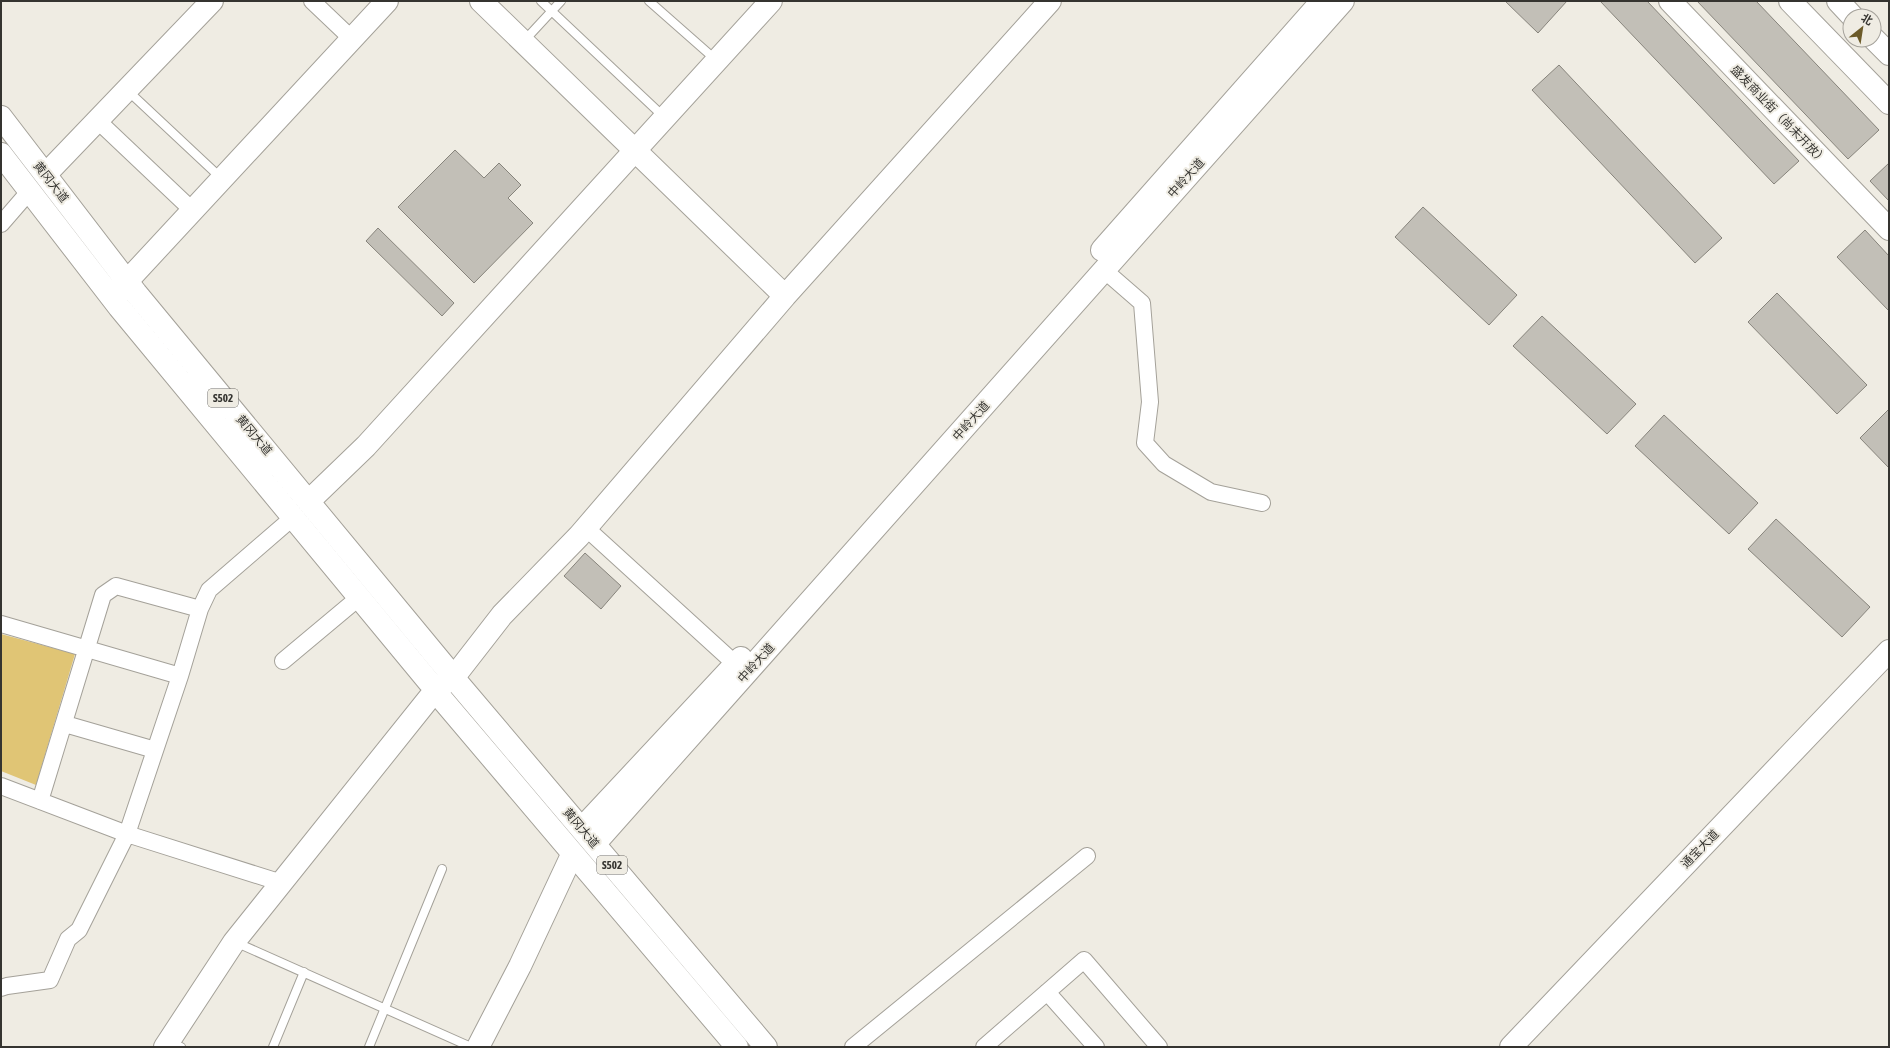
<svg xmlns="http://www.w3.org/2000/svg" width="1890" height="1048" font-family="'Asap Condensed','Noto Sans SC',sans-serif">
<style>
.green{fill:#e0c575}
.building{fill:#c2bfb7;stroke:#87847c}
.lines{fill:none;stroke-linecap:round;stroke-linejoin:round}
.lane-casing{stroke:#a4a199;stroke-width:10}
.street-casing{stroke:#a4a199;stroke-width:18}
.secondary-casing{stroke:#a4a199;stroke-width:24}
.primary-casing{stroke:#a4a199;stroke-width:24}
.lane{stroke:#fff;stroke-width:8}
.street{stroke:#fff;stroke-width:16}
.secondary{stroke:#fff;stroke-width:22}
.primary{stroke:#fff;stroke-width:22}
.labels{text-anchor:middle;stroke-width:4;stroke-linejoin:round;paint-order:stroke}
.shield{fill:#efece3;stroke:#6d6b66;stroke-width:1}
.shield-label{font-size:11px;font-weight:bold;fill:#353430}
.street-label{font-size:12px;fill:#353430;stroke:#efece3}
</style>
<rect width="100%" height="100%" fill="#efece3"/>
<path class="green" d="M 1,634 L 75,654 L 36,785 L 1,771 Z"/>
<path class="building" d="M 1505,1 L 1567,1 L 1538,33 Z
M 1600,1 L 1647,1 L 1799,161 L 1774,184 Z
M 1697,1 L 1756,1 L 1879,130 L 1848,159 Z
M 1559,65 L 1722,238 L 1695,263 L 1532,90 Z
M 455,150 L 484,178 L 499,163 L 521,185 L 508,198 L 533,223 L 474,283 L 398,207 Z
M 1889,163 L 1889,201 L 1870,181 Z
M 1423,207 L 1517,295 L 1489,325 L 1395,237 Z
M 378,228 L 454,303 L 442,316 L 366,241 Z
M 1865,230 L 1889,256 L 1889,311 L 1837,257 Z
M 1777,293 L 1867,385 L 1837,414 L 1748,322 Z
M 1542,316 L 1636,404 L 1607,434 L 1513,346 Z
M 1889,409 L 1889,468 L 1860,438 Z
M 1664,415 L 1758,503 L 1729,534 L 1635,446 Z
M 1776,519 L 1870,607 L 1842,637 L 1748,549 Z
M 585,553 L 621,586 L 601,609 L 564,576 Z"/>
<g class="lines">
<defs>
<path id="lane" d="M 541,1 L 664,117
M 649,1 L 716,60
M 524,41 L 561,1
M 127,90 L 221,178
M 235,942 L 471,1047
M 169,1042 L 181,1047
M 273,1047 L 304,972
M 369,1047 L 442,869"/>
<path id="street" d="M 312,1 L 352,39
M 97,120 L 192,210
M 1,224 L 27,194
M 1104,270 L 1142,303 L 1150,402 L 1145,443 L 1164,464 L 1211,492 L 1262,503
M 586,528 L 743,671
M 1,624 L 180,676
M 283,661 L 356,600
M 65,724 L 155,750
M 1,786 L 127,834 L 282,883
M 40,801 L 103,595 L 116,586 L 200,609
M 1,988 L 7,986 L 50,980 L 68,939 L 79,930 L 127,834 L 180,676 L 200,609 L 209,590 L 290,520
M 1047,992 L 1096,1047
M 853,1047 L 1087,856
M 984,1047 L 1084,960 L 1159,1047"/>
<path id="secondary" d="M 481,1 L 785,296
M 1670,1 L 1889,229
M 46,174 L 212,1
M 1102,250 L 1322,1
M 112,294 L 129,279 L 387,1
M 311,499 L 366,446 L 771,1
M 585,825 L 741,658
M 598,840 L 1343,1
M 165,1047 L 234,942 L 434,692 L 457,673 L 502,615 L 579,536 L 785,296 L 1050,1
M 478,1047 L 520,966 L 572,855
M 1511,1047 L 1889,651"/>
<path id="primary" d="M 1790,1 L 1889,103
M 1838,1 L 1852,16
M 1874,39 L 1889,54
M 1,117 L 136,293 L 451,674
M 1,154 L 119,307 L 429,682
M 457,682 L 766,1047
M 441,698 L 737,1047"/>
</defs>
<use href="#lane" class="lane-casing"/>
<use href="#street" class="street-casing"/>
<use href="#secondary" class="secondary-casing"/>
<use href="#primary" class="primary-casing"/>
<use href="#lane" class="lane"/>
<use href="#street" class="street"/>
<use href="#secondary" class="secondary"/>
<use href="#primary" class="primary"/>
</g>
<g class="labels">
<g class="shield">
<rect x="208" y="389" width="30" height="18" rx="3"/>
<rect x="597" y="856" width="30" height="18" rx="3"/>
</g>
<g class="shield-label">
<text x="223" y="402">S502</text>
<text x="612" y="869">S502</text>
</g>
<g class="street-label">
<text transform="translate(1779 115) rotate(46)" y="4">盛发商业街（尚未开放）</text>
<text transform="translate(1186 178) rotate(-48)" y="4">中岭大道</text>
<text transform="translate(51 182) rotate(52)" y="4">黄冈大道</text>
<text transform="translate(971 421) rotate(-48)" y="4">中岭大道</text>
<text transform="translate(254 435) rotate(50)" y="4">黄冈大道</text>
<text transform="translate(756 663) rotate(-48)" y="4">中岭大道</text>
<text transform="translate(581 828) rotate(50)" y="4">黄冈大道</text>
<text transform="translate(1700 849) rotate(-46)" y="4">通宝大道</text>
</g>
</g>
<rect width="1890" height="1048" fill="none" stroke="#353430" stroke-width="4"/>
<g transform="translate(1862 28) rotate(30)"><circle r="19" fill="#efece3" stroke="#a5a29b"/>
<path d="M0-3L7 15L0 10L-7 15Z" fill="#6c5b29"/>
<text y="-6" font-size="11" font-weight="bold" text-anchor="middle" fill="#353430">北</text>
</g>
</svg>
